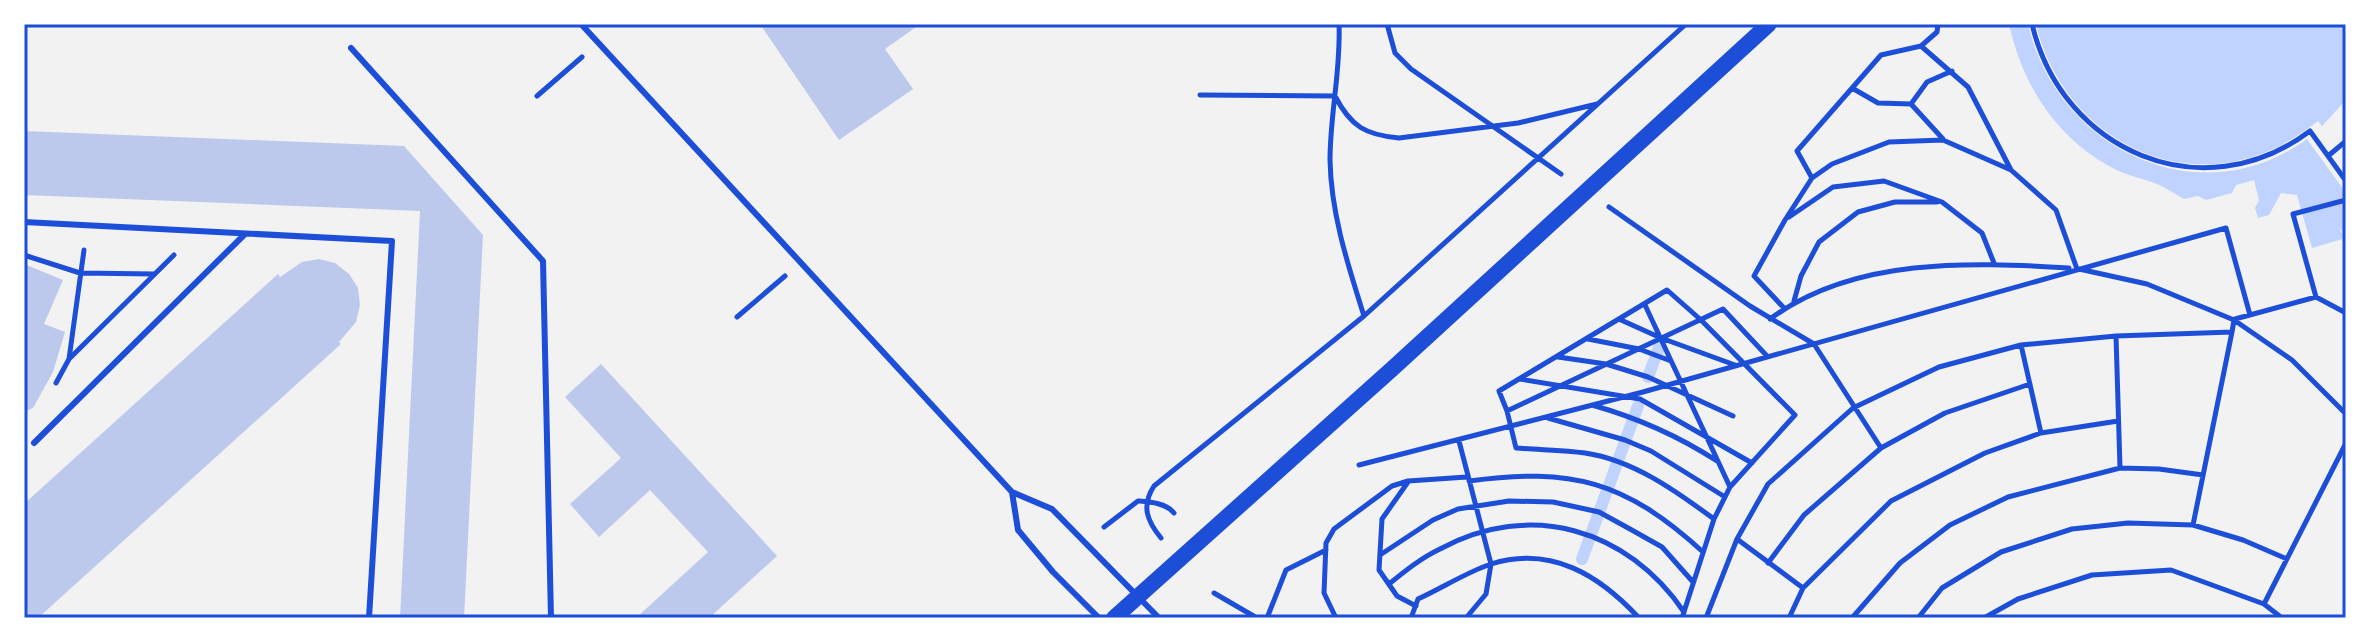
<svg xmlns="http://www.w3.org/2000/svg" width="2370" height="642" font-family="'Fira Sans',sans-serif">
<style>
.water{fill:#bfd3fe}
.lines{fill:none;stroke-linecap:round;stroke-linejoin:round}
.stream{stroke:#bfd3fe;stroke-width:12}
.building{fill:#bdc9ec}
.path{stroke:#1d4ed8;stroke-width:5}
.service{stroke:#1d4ed8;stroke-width:6}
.secondary{stroke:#1d4ed8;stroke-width:16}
.neatline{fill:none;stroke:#1d4ed8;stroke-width:3}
</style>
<rect width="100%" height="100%" fill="#f2f2f2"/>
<path class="water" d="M 2009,24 L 2028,24 C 2056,148 2199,218 2307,139 L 2346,193 L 2346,235 L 2337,226 L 2346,238 L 2312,248 L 2297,195 L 2281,193 L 2269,215 L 2258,218 L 2255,208 L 2259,200 L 2254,180 L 2236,185 L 2232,193 L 2206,200 L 2198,196 L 2184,199 C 2175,194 2166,188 2157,184 C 2145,179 2133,177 2121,172 C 2060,144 2023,88 2009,24 Z
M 2036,24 L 2346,24 L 2346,100 L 2322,126 L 2318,121 C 2303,132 2288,143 2271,150 C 2168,195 2061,129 2036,24 Z"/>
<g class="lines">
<path class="stream" d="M 1648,377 L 1660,345
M 1582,559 L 1638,406"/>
</g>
<path class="building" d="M 760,24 L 914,24 L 916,27 L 885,49 L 913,89 L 839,140 Z
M 24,131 L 404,146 L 483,235 L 464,618 L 400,618 L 420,211 L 24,195 Z
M 319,259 L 335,263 L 349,274 L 358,288 L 360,305 L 356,322 L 339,342 L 341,344 L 38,618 L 24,618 L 24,504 L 278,274 L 280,277 L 302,262 Z
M 24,264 L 63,280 L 44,324 L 65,332 L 53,372 L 33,408 L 24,412 Z
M 601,364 L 777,556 L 709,618 L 636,618 L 708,552 L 650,490 L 599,537 L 570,504 L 621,458 L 565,397 Z"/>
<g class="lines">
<path class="path" d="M 1339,24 C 1341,70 1330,114 1330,160 C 1331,214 1348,265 1364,316
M 1387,24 L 1395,53 L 1411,69 L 1561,174
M 2032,24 C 2062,151 2202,212 2310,131 L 2346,181
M 1921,46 L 1968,87 L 2011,170
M 1852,88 L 1878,103 L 1911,104 L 1927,82 L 1952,71
M 1200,95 L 1335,96 C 1351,127 1366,135 1399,138 L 1518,123 L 1597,104
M 537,96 L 582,57
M 1911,104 L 1943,139
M 2328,156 L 2346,141
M 1812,178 L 1797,151 L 1881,55 L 1921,46 L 1937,32 L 1938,24
M 1609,207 L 1750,306 L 1814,344 L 1881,448
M 1789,217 L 1833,187 L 1884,181 L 1942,202 L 1982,233 L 1994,263
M 84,250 L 69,359 L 174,255
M 24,255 L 80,273 L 154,274
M 2079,269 L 2147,284 L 2234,320 L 2292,360 L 2346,414
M 2316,297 L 2293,214 L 2346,200
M 1794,301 L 1801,276 L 1819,242 L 1858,212 L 1895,202 L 1937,202
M 1645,305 L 1730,487
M 1784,308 L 1754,276 L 1785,220 L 1812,178 L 1832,164 L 1889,142 L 1943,140 L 2011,170 L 2056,210 L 2077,269
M 737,317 L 785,276
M 1770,319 C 1854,257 1970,262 2069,268
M 2235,319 L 2316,297 L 2346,313
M 1621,320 L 1661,338 L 1735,365
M 2116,336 L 2120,468
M 1588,339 L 1639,349 L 1671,361
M 2021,345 L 2041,433
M 1558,357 L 1606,364 L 1648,377 L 1733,416
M 1520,379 L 1640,399 L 1752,463
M 56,383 L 69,359
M 1592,405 C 1638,418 1677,435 1717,461
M 1507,411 L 1723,309 L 1767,356
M 1548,418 L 1625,440 L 1651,451 L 1725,497
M 1459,441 L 1491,564 L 1486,594 L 1466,618
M 1359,465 L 1643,392 L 2226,228 L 2250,315
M 1469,481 C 1572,467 1625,481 1703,552
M 1408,482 L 1382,519 L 1379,570 L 1397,596 L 1416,606
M 2193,525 L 2232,332
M 1104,527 L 1138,501 C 1150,502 1166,503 1174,513
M 1161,538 C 1147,521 1141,506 1154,486 L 1364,316 L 1686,24
M 1737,539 L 1803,588
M 1380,555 L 1433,520 L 1458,509 L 1509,501 L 1553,502 L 1599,512 L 1630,529 L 1662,547 L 1693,582
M 1768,563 L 1804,515 L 1881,448 L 1945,413 L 2030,384
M 1389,584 C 1405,571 1421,558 1440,549 C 1530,500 1628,529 1684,612
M 1214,593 L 1257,618
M 2264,604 L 2346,443
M 1267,618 L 1286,570 L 1326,550
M 1336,618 L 1324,593 L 1326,543 L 1334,529 L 1392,486 L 1408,481 L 1467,477
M 1411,618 L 1418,599 C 1442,588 1467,572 1491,564 C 1552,545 1600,576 1639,618
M 1682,618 L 1714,519 C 1676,491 1633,460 1585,453 C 1563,450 1539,450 1516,448 L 1507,411 L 1499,391 L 1667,290 L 1701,320 L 1795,415 L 1730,487 L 1714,519
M 1706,618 L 1737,539 L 1768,484 L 1853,408 L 1939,367 L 2021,345 L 2116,336 L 2232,332 L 2234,320
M 1789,618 L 1803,588 L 1891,501 L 1985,453 L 2041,433 L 2118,421
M 1852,618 L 1900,563 L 1950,525 L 2008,497 L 2120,468 L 2159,469 L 2203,475
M 1918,618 L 1942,588 L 2001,552 L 2072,529 L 2128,523 L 2193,525 L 2243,540 L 2287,559
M 1984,618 L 2018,599 L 2092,575 L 2171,570 L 2264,604 L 2282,618"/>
<path class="service" d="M 581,24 L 1012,492 L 1052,509 L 1159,618
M 351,48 L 543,261 L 551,618
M 24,222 L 392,241 L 369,618
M 34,443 L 245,234
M 1012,492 L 1018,530 L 1053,572 L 1099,618"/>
<path class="secondary" d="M 1114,618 L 1392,369 L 1769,24"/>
</g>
<rect width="2370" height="642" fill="none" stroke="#ffffff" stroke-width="52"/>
<rect x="26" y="26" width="2318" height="590" class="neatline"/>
</svg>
